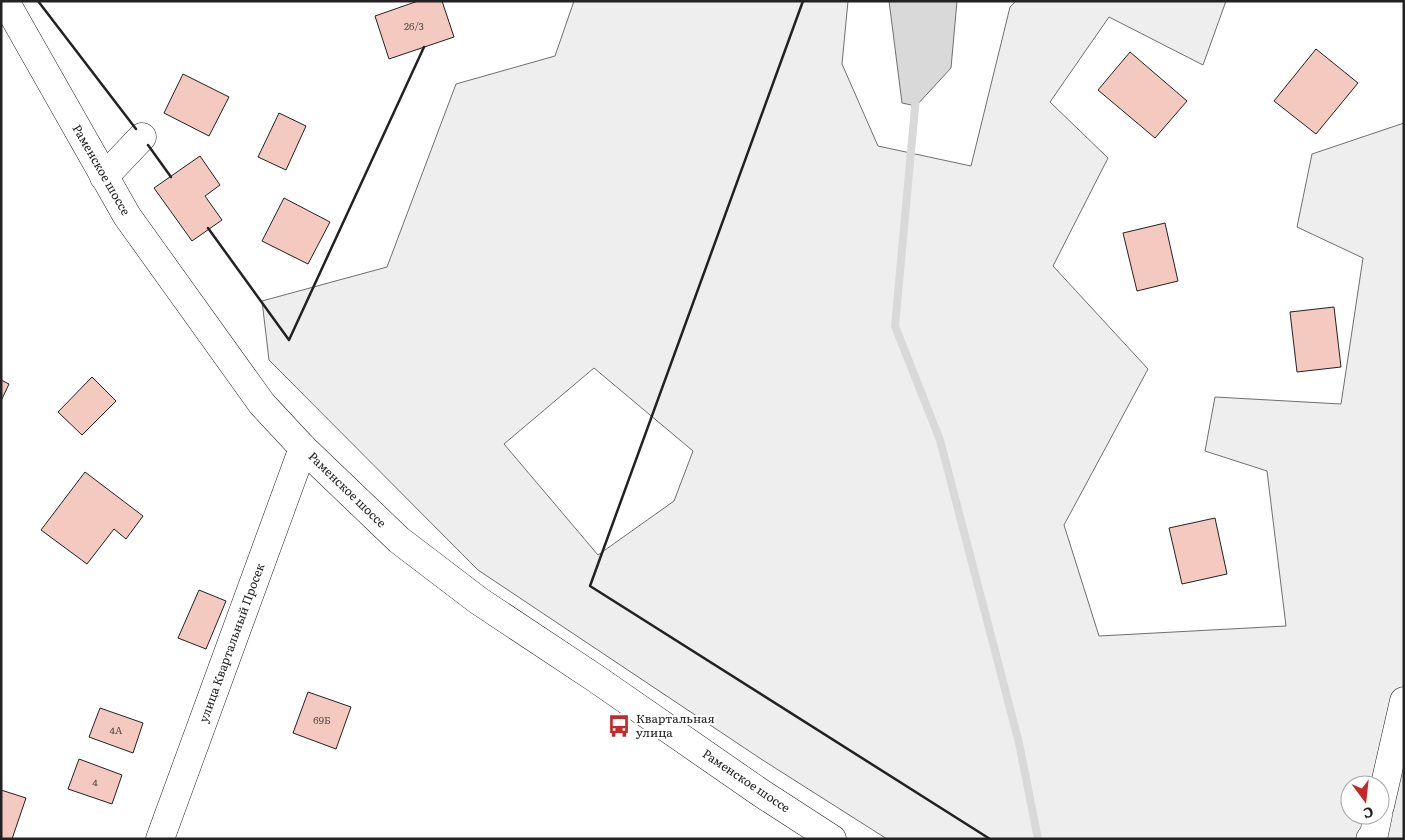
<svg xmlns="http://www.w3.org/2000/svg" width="1405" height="840" font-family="Literata,serif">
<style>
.green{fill:#eee;stroke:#6f6f6f;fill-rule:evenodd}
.water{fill:#d9d9d9;stroke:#6f6f6f}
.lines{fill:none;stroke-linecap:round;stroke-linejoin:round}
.stream{stroke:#d9d9d9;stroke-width:8}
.building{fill:#f3c9c0;stroke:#222}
.minor-casing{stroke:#222;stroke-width:29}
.major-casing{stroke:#222;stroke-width:29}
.minor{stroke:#fff;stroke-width:28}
.major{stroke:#fff;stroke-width:28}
.fence{stroke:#222;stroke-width:1;stroke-dasharray:6 2.5;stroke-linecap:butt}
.wall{stroke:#222;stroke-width:2.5}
.labels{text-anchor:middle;stroke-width:4;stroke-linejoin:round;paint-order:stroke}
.number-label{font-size:10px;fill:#564c4a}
.street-label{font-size:12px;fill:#222;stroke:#fff}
.poi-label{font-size:12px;fill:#222;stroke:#fff;text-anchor:start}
</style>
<rect width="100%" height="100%" fill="#fff"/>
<path class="green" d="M 574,1 L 848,1 L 842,64 L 878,146 L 971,166 L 1010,7 L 1016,1 L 1226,1 L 1203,65 L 1109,17 L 1050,102 L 1108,158 L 1053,266 L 1148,369 L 1064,525 L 1099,636 L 1286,626 L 1267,471 L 1205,451 L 1215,397 L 1341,404 L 1363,258 L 1297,227 L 1312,154 L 1404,123 L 1404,839 L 887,839 L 761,759 L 478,570 L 269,360 L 262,301 L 387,267 L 456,84 L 555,56 ZM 594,368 L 693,451 L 674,501 L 598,555 L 504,444 ZM 1350,785 L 1380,785 L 1380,815 L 1350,815 Z"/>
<path class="water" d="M 889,1 L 957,1 L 951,68 L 916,106 L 902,103 Z"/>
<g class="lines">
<path class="stream" d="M 916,97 L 895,326 L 940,440 L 1019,743 L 1038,839"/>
</g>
<path class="building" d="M 418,1 L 442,1 L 454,37 L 389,59 L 375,16 Z
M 1316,49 L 1358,83 L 1316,134 L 1274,101 Z
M 1130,52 L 1187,101 L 1155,138 L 1098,90 Z
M 183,74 L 229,97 L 209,136 L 164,113 Z
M 279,113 L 306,126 L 286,170 L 258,157 Z
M 200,156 L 220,185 L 205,196 L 222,220 L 192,241 L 154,188 Z
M 284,198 L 330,222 L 308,264 L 262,241 Z
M 1165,223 L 1178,281 L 1137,291 L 1123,233 Z
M 1334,307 L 1341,367 L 1297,372 L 1290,312 Z
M 92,377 L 116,401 L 82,435 L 58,412 Z
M 1,380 L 9,384 L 1,401 Z
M 85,472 L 143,516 L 126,539 L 114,529 L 87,564 L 41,530 Z
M 1215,518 L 1227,574 L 1182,584 L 1169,528 Z
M 199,590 L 226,601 L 206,649 L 178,638 Z
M 308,692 L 351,707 L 336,749 L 293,733 Z
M 100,708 L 143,723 L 133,753 L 89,737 Z
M 79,759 L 122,775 L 112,804 L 68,789 Z
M 1,790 L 26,798 L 12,839 L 1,839 Z"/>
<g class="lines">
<defs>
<path id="minor" d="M 104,177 L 142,137
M 1380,806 L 1404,701
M 160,839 L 303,448
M 1370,839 L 1374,834 L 1378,815"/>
<path id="major" d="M 5,1 L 127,216 L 262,404 L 303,448 L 399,540 L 479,601 L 595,678 L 761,793 L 832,839"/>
</defs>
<use href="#minor" class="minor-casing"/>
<use href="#major" class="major-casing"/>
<use href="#minor" class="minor"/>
<use href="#major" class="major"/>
<path class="fence" d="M 803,1 L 590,586 L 990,839"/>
<path class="wall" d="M 38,1 L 136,129
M 803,1 L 590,586 L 990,839
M 148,145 L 171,177
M 208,228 L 289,340 L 424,47"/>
</g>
<defs>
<symbol id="bus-bare" viewBox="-9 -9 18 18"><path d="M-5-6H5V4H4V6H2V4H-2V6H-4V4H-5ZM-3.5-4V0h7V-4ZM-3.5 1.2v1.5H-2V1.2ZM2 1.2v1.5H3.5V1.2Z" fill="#c62828" stroke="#fff" stroke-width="2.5" paint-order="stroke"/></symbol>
</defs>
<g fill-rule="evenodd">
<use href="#bus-bare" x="603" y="710" width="32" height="32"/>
</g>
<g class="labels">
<g class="number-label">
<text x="414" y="30">26/3</text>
<text x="322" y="724">69Б</text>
<text x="116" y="734">4А</text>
<text x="95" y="786">4</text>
</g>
<g class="street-label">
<text transform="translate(101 170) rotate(60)" y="4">Раменское шоссе</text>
<text transform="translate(347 490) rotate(44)" y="4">Раменское шоссе</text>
<text transform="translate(232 643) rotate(-70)" y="4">улица Квартальный Просек</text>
<text transform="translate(746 781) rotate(34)" y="4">Раменское шоссе</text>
</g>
<g class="poi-label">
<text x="636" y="723">Квартальная<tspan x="636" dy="14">улица</tspan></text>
</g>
</g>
<rect width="1405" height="840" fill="none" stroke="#222222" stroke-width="5"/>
<g transform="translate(1365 800) rotate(165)"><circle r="24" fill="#ffffff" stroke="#a7a7a7"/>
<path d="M0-4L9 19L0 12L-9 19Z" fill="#c62828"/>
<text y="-8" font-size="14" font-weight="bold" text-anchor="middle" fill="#222222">С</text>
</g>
</svg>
